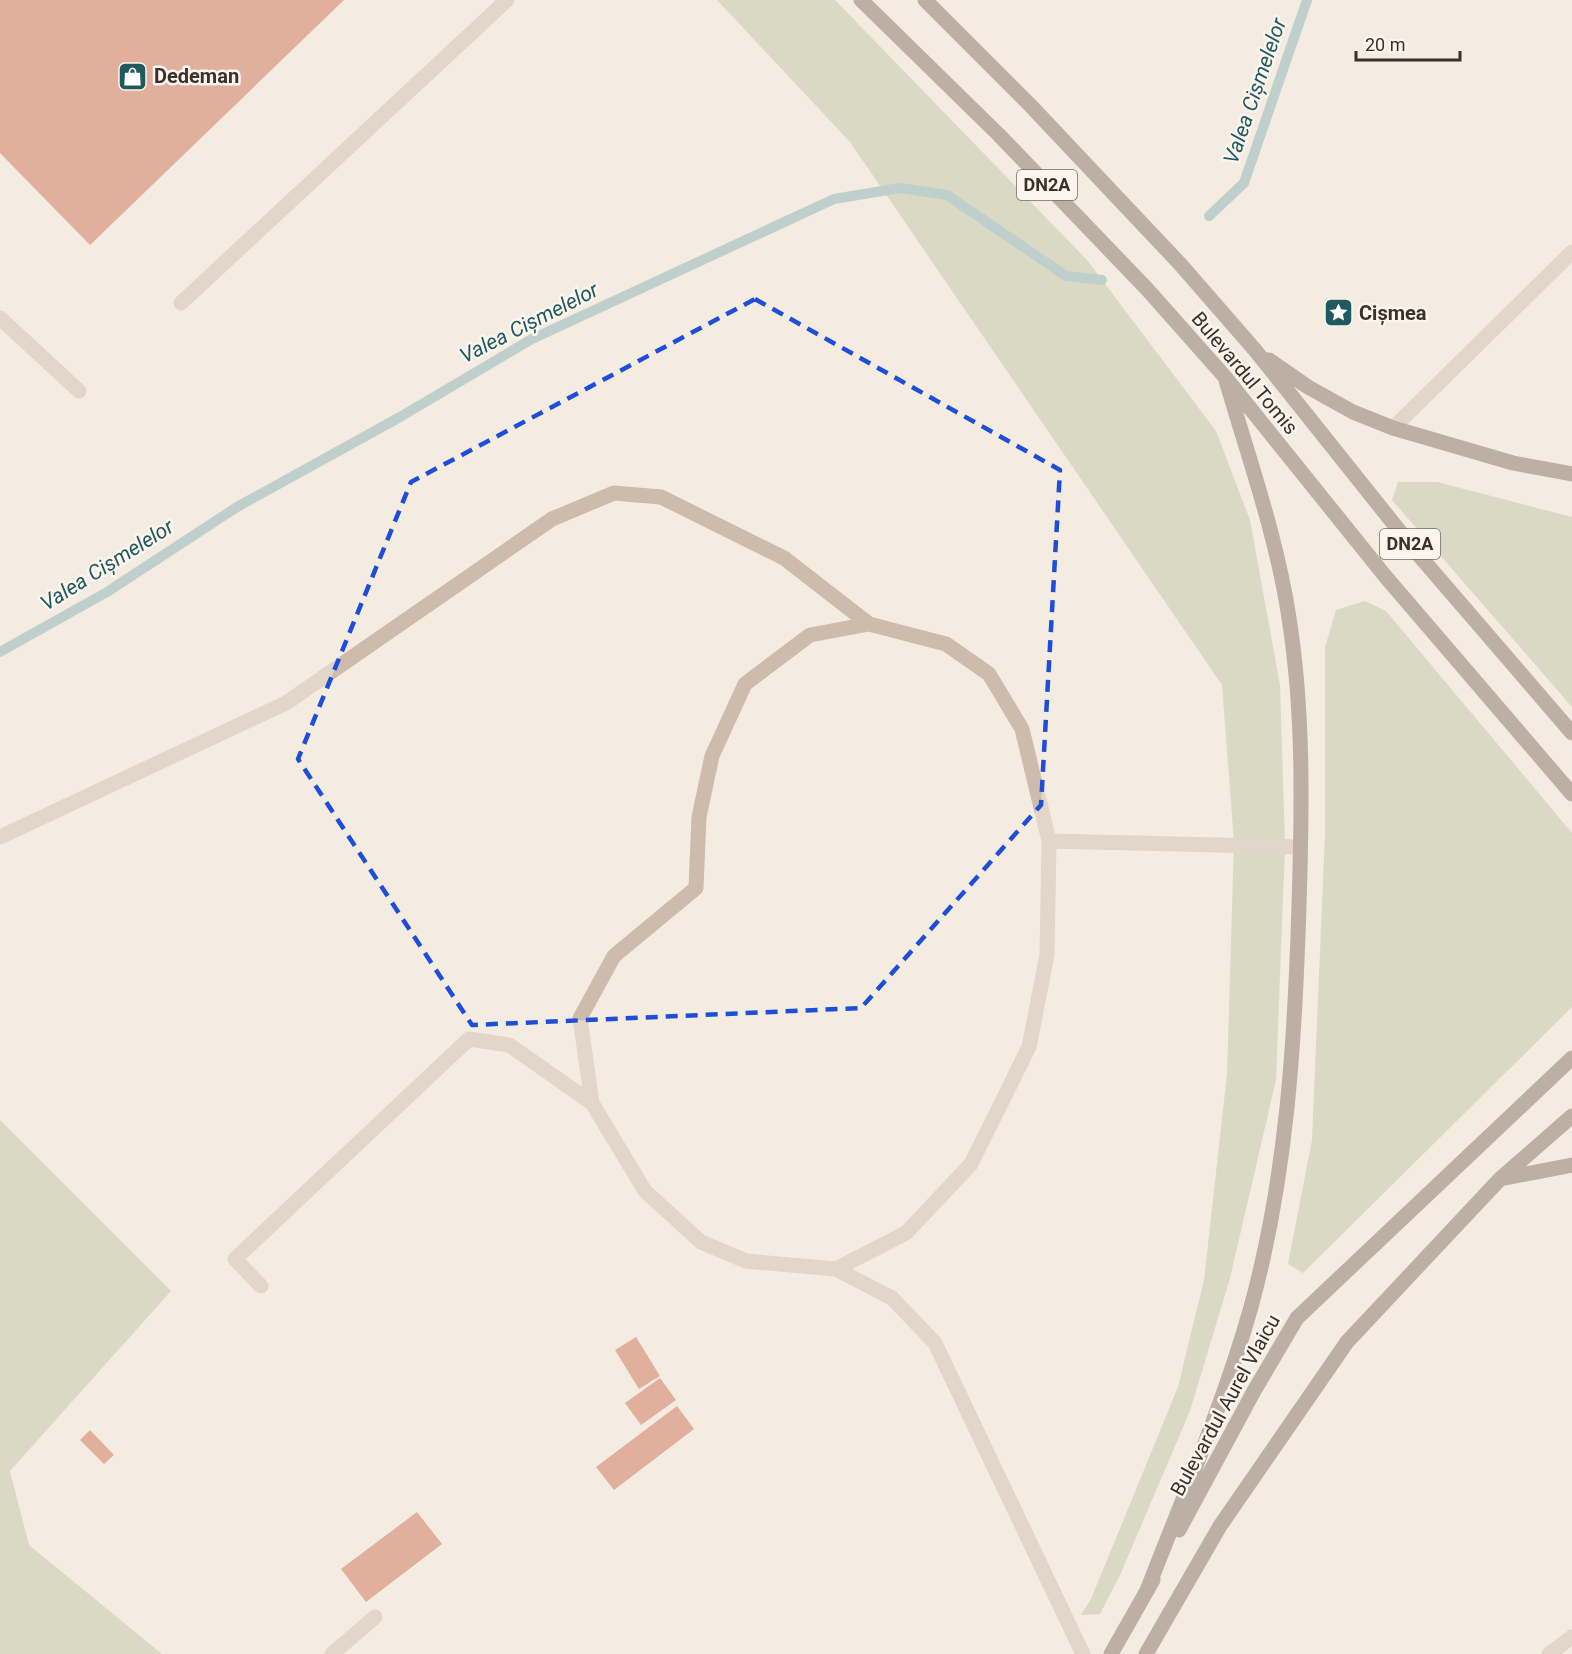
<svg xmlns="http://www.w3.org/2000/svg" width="1572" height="1654" font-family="Roboto,sans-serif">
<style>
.green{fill:#b8c4a0}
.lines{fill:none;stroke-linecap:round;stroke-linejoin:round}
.stream{stroke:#7fb0b2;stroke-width:10}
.building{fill:#c8694b}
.lane{stroke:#cdbbac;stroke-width:15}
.street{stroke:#cdbbac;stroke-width:15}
.primary{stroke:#7d675c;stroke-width:15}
.marked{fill:none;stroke:#1d4ed8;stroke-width:4.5;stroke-dasharray:12 8;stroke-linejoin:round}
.labels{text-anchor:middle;stroke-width:5;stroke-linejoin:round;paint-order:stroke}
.shield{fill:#fbf5ee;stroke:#756b66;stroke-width:1.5}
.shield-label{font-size:18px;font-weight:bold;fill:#3b302b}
.poi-label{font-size:20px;font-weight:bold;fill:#3b302b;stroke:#fbf5ee;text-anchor:start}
.street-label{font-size:20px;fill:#3b302b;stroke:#fbf5ee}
.water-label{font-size:21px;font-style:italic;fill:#1f5a5e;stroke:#fbf5ee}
</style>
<rect width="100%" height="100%" fill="#f4ebe1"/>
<path class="green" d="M 717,0 L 835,0 L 1087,260 L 1216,431 L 1250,520 L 1280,685 L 1285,847 L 1276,1080 L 1230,1278 L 1190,1411 L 1120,1575 L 1100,1614 L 1081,1615 L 1091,1599 L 1178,1387 L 1204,1280 L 1227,1074 L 1234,842 L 1222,685 L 850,142 Z
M 1398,482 L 1437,482 L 1572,517 L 1572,707 L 1392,500 Z
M 1365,601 L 1386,611 L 1572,833 L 1572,1007 L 1303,1273 L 1288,1264 L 1312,1140 L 1325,834 L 1325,647 L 1336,610 Z
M 0,1120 L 171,1291 L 10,1471 L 29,1545 L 162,1654 L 0,1654 Z"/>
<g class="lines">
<path class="stream" d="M 1209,216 L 1244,183 L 1307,0
M 0,652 L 107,592 L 237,507 L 400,417 L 532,339 L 834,199 L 900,188 L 947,195 L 1066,276 L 1102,280"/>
</g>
<path class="building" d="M 0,0 L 344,0 L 90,245 L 0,153 Z
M 636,1337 L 660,1376 L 639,1389 L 615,1350 Z
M 660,1378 L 676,1400 L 641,1425 L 625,1403 Z
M 677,1406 L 694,1429 L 614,1490 L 596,1467 Z
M 90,1430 L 114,1455 L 104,1464 L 80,1440 Z
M 417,1512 L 442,1544 L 366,1602 L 341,1569 Z"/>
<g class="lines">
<path class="lane" d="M 181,303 L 507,0
M 1393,428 L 1572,252
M 869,624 L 810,635 L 745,684 L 712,756 L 699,817 L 696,888 L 614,956 L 580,1018 L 592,1103 L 645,1191 L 701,1242 L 746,1261 L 836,1269 L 892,1298 L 935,1343 L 1083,1654
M 0,837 L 286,703 L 552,519 L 614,493 L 661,497 L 784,558 L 869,624 L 946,644 L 989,674 L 1022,729 L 1049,841 L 1047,955 L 1029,1047 L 971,1164 L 906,1233 L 836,1269
M 1049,841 L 1300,847
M 261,1286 L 235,1259 L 469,1039 L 509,1045 L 592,1103
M 332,1654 L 375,1617
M 1549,1654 L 1572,1637"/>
<path class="street" d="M 0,318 L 79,391"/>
<path class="primary" d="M 861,0 L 999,135 L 1147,289 L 1225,377 L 1385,576 L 1572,794
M 925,0 L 1030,105 L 1181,265 L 1255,350 L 1417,553 L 1572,733
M 1269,360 L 1308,387 L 1353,412 L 1393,428 L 1513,463 L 1572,474
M 1500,1179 L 1572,1165
M 1179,1530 L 1254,1391 L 1297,1318 L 1572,1058
M 1148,1588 C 1184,1495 1224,1403 1251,1307 C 1287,1176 1295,1040 1299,905 C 1302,810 1304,713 1289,618 C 1277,537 1248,456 1225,377
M 1111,1654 L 1153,1580
M 1146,1654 L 1220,1526 L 1347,1342 L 1500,1179 L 1572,1116"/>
</g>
<path d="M0 0H1572V1654H0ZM 755,299 L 1060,470 L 1041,805 L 861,1008 L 472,1025 L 298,759 L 411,482 Z" fill="#f4ebe1" fill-opacity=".55" fill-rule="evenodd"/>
<path class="marked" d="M 755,299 L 1060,470 L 1041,805 L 861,1008 L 472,1025 L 298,759 L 411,482 Z"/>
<defs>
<symbol id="shop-square" viewBox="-11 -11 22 22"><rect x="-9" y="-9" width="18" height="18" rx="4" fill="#1f5a5e" stroke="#fbf5ee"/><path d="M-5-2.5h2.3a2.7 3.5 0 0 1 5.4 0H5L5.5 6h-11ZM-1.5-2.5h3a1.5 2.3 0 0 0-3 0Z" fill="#fff"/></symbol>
<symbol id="sight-square" viewBox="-11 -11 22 22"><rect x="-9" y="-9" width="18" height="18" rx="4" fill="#1f5a5e" stroke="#fbf5ee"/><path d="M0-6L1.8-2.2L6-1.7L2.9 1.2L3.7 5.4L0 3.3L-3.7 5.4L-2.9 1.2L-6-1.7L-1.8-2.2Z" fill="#fff"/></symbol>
</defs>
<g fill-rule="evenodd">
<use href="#shop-square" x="116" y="60" width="33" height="33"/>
<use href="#sight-square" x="1322" y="296" width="33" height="33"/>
</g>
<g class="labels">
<g class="shield">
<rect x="1017" y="170" width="60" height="30" rx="4.5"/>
<rect x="1380" y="529" width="60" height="30" rx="4.5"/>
</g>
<g class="shield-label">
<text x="1047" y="191">DN2A</text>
<text x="1410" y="550">DN2A</text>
</g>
<g class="poi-label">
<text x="154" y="83">Dedeman</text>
<text x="1359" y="320">Cișmea</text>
</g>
<g class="street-label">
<text transform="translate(1245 373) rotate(50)" y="7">Bulevardul Tomis</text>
<text transform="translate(1225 1405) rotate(-61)" y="7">Bulevardul Aurel Vlaicu</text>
</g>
<g class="water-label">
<text transform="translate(1255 91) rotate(-71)" y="7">Valea Cișmelelor</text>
<text transform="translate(529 323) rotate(-27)" y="7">Valea Cișmelelor</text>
<text transform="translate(107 565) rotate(-32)" y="7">Valea Cișmelelor</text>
</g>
</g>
<path d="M1356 51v9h104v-9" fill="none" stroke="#3b302b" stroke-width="3"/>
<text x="1365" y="51" font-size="18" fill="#3b302b" stroke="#fbf5ee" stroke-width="4.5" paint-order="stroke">20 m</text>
</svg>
